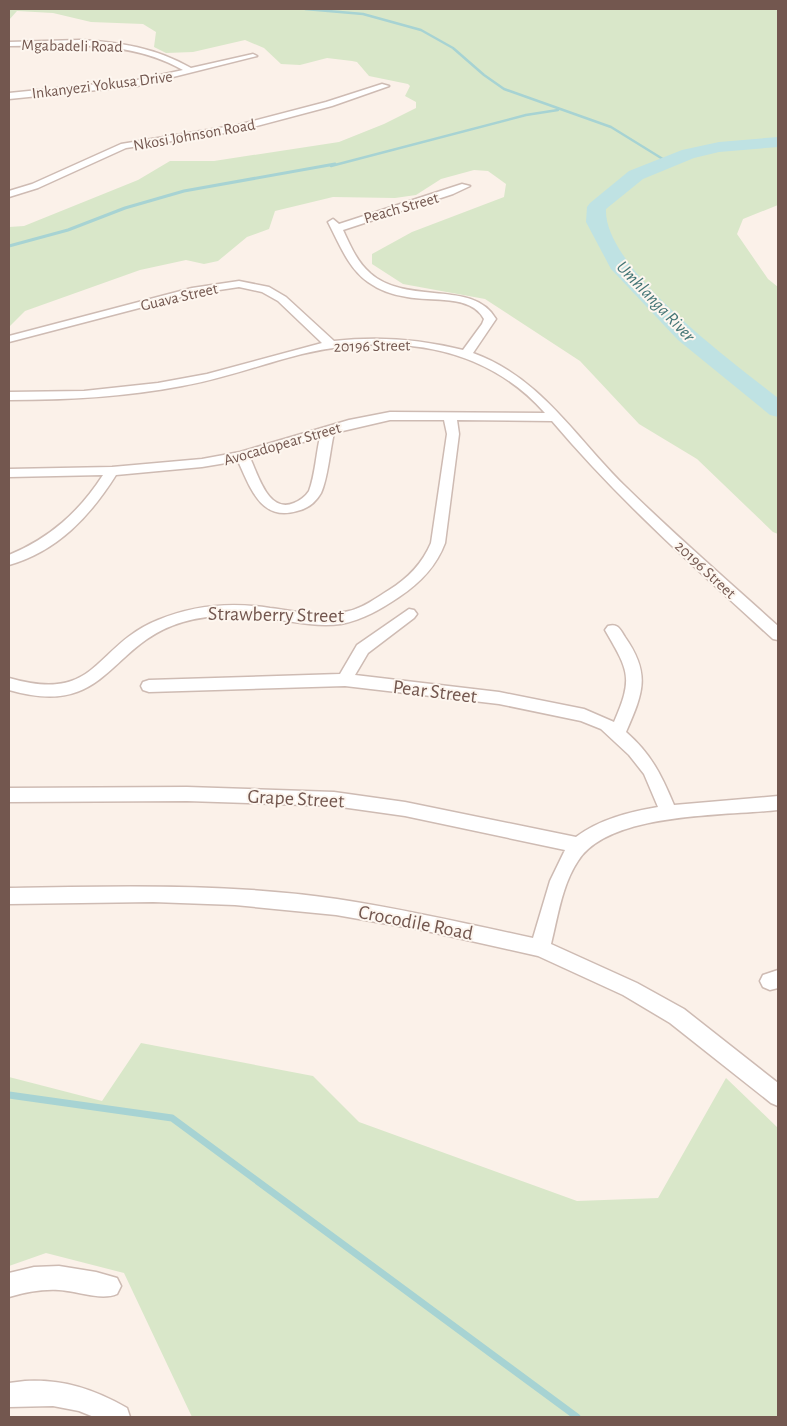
<svg xmlns="http://www.w3.org/2000/svg" width="787" height="1426" font-family="'Alegreya Sans',sans-serif">
<style>
.green{fill:#d9e7c9}
.lines{fill:none;stroke-linecap:round;stroke-linejoin:round}
.stream-far2{stroke:#a7d3d3;stroke-width:2.5}
.stream-far1{stroke:#a7d3d3;stroke-width:3}
.stream{stroke:#a7d3d3;stroke-width:7}
.river{fill:#bfe2e3;fill-rule:evenodd}
.minor-casing{stroke:#cebbb3;stroke-width:3}
.minor{fill:#fff;fill-rule:evenodd}
.labels{text-anchor:middle;stroke-width:4;stroke-linejoin:round;paint-order:stroke}
.far-street-label{font-size:16px;fill:#73574f;stroke:#fdf6ef}
.far-water-label{font-size:18px;font-style:italic;fill:#447576;stroke:#fdf6ef}
.street-label{font-size:20px;fill:#73574f;stroke:#fdf6ef}
</style>
<rect width="100%" height="100%" fill="#fbf1e9"/>
<path class="green" d="M 9,9 L 778,9 L 778,205 L 743,219 L 737,234 L 768,279 L 778,287 L 778,534 L 773,532 L 697,459 L 639,424 L 580,361 L 485,299 L 403,284 L 372,264 L 372,254 L 412,232 L 504,197 L 506,184 L 488,171 L 474,170 L 441,179 L 416,195 L 395,198 L 333,197 L 275,211 L 269,229 L 247,237 L 218,261 L 204,264 L 186,260 L 140,270 L 25,311 L 9,327 L 9,227 L 24,226 L 138,180 L 170,161 L 214,161 L 339,142 L 384,124 L 416,108 L 416,102 L 405,96 L 410,86 L 408,84 L 369,76 L 357,62 L 352,61 L 327,58 L 300,65 L 281,64 L 264,48 L 245,40 L 193,52 L 166,53 L 154,47 L 156,32 L 143,24 L 91,22 L 53,13 L 17,11 L 9,20 Z
M 141,1043 L 313,1076 L 359,1122 L 577,1201 L 658,1198 L 726,1078 L 778,1128 L 778,1417 L 192,1417 L 124,1273 L 46,1253 L 9,1266 L 9,1077 L 102,1101 Z"/>
<g class="lines">
<path class="stream-far2" d="M 305,9 L 363,14 L 421,30 L 453,48 L 484,75 L 504,89 L 611,127 L 666,161
M 331,166 L 526,115 L 558,110"/>
<path class="stream-far1" d="M 9,246 L 68,230 L 125,208 L 184,191 L 335,164"/>
<path class="stream" d="M 9,1095 L 172,1118 L 577,1417"/>
<path class="river" d="M 778,137 L 778,147 L 719,152 L 694,158 L 643,179 L 606,209 C 603,268 734,363 778,398 L 778,417 L 770,415 L 678,340 L 611,269 L 586,222 L 587,207 L 590,203 L 629,171 L 682,150 L 719,142 Z"/>
<defs>
<path id="minor" d="M 80,40 C 120,42 156,48 191,68 L 253,54 L 257,56 L 137,86 L 9,99 L 9,93 L 137,80 L 183,70 C 128,39 69,46 9,46 L 9,42 Z
M 382,84 L 389,86 L 332,106 L 238,131 L 126,148 L 38,188 L 9,197 L 9,191 L 32,184 L 121,144 L 238,125 L 326,102 Z
M 462,184 L 470,186 L 453,194 L 343,230 C 350,245 357,262 370,273 C 407,306 474,279 496,319 L 473,353 C 542,378 576,439 627,488 C 676,536 728,581 778,626 L 778,640 L 773,639 C 696,569 619,500 552,421 L 457,420 L 459,434 L 445,543 C 436,567 420,583 399,597 C 381,609 363,620 341,624 C 317,627 293,622 269,618 C 240,614 212,614 183,622 C 107,644 109,719 9,690 L 9,678 C 99,704 93,646 158,620 C 194,605 231,602 270,608 C 295,611 323,618 349,611 C 363,608 376,598 389,590 C 408,578 422,564 431,543 L 447,434 L 444,420 L 390,420 L 334,433 C 330,450 328,478 321,493 C 316,502 307,509 297,511 C 261,522 250,487 238,461 L 202,467 L 116,475 C 90,516 58,551 9,565 L 9,555 C 50,538 79,512 103,475 L 9,477 L 9,469 L 112,467 L 202,459 L 240,452 L 349,420 L 390,412 L 545,413 C 483,343 390,333 302,354 C 262,364 223,379 182,386 C 125,397 67,400 9,400 L 9,392 L 84,391 L 158,383 L 207,374 L 322,343 L 278,301 L 262,292 L 239,287 L 193,294 L 9,342 L 9,336 L 192,288 L 239,281 L 269,287 L 286,297 L 334,341 C 378,336 420,339 463,350 L 482,324 L 484,319 C 471,294 431,302 407,297 C 393,295 379,290 368,282 C 348,268 339,243 328,222 L 333,219 L 339,224 ZM 320,437 C 316,454 315,475 309,491 C 306,496 299,501 294,503 C 268,514 258,474 250,458 Z
M 409,609 L 414,610 L 417,614 L 414,618 L 368,653 L 355,675 L 499,692 L 584,709 L 614,722 C 634,677 628,670 605,630 L 608,626 C 618,623 620,629 625,637 C 651,674 643,693 626,732 C 651,754 661,774 674,805 L 778,796 L 778,810 C 724,816 609,812 578,861 C 562,885 558,916 551,944 L 637,983 L 684,1009 L 778,1083 L 778,1106 L 771,1103 L 670,1023 L 623,995 L 538,956 L 422,930 L 336,915 L 235,905 L 153,902 L 9,904 L 9,888 C 118,886 228,883 337,899 C 403,909 468,924 533,938 L 550,881 L 565,850 L 405,816 L 334,806 L 187,801 L 9,802 L 9,788 L 187,787 L 334,792 L 405,802 L 576,837 C 600,819 629,812 658,807 L 644,774 L 629,755 L 601,729 L 581,721 L 499,704 L 345,686 L 149,692 L 143,690 L 141,686 L 143,682 L 149,680 L 340,674 L 357,645 Z
M 778,970 L 778,988 L 770,990 L 763,987 L 760,981 L 763,975 Z
M 59,1266 L 96,1272 L 117,1278 L 121,1286 L 117,1294 C 101,1301 77,1291 59,1290 C 42,1289 26,1292 9,1297 L 9,1273 L 34,1267 Z
M 25,1381 C 63,1379 94,1389 127,1408 L 130,1417 L 94,1417 L 79,1411 L 53,1406 L 9,1407 L 9,1383 Z"/>
</defs>
<use href="#minor" class="minor-casing"/>
<use href="#minor" class="minor"/>
</g>
<g class="labels">
<g class="far-street-label">
<text transform="translate(72 45) rotate(1)" y="6">Mgabadeli Road</text>
<text transform="translate(102 84) rotate(-7)" y="6">Inkanyezi Yokusa Drive</text>
<text transform="translate(194 134) rotate(-10)" y="6">Nkosi Johnson Road</text>
<text transform="translate(401 207) rotate(-16)" y="6">Peach Street</text>
<text transform="translate(179 296) rotate(-13)" y="6">Guava Street</text>
<text transform="translate(372 345) rotate(-1)" y="6">20196 Street</text>
<text transform="translate(282 443) rotate(-16)" y="6">Avocadopear Street</text>
<text transform="translate(706 569) rotate(43)" y="6">20196 Street</text>
</g>
<g class="far-water-label">
<text transform="translate(656 301) rotate(46)" y="6">Umhlanga River</text>
</g>
<g class="street-label">
<text transform="translate(276 614) rotate(1)" y="7">Strawberry Street</text>
<text transform="translate(435 691) rotate(7)" y="7">Pear Street</text>
<text transform="translate(296 798) rotate(3)" y="7">Grape Street</text>
<text transform="translate(416 922) rotate(11)" y="7">Crocodile Road</text>
</g>
</g>
<rect width="787" height="1426" fill="none" stroke="#73574f" stroke-width="20"/>
</svg>
